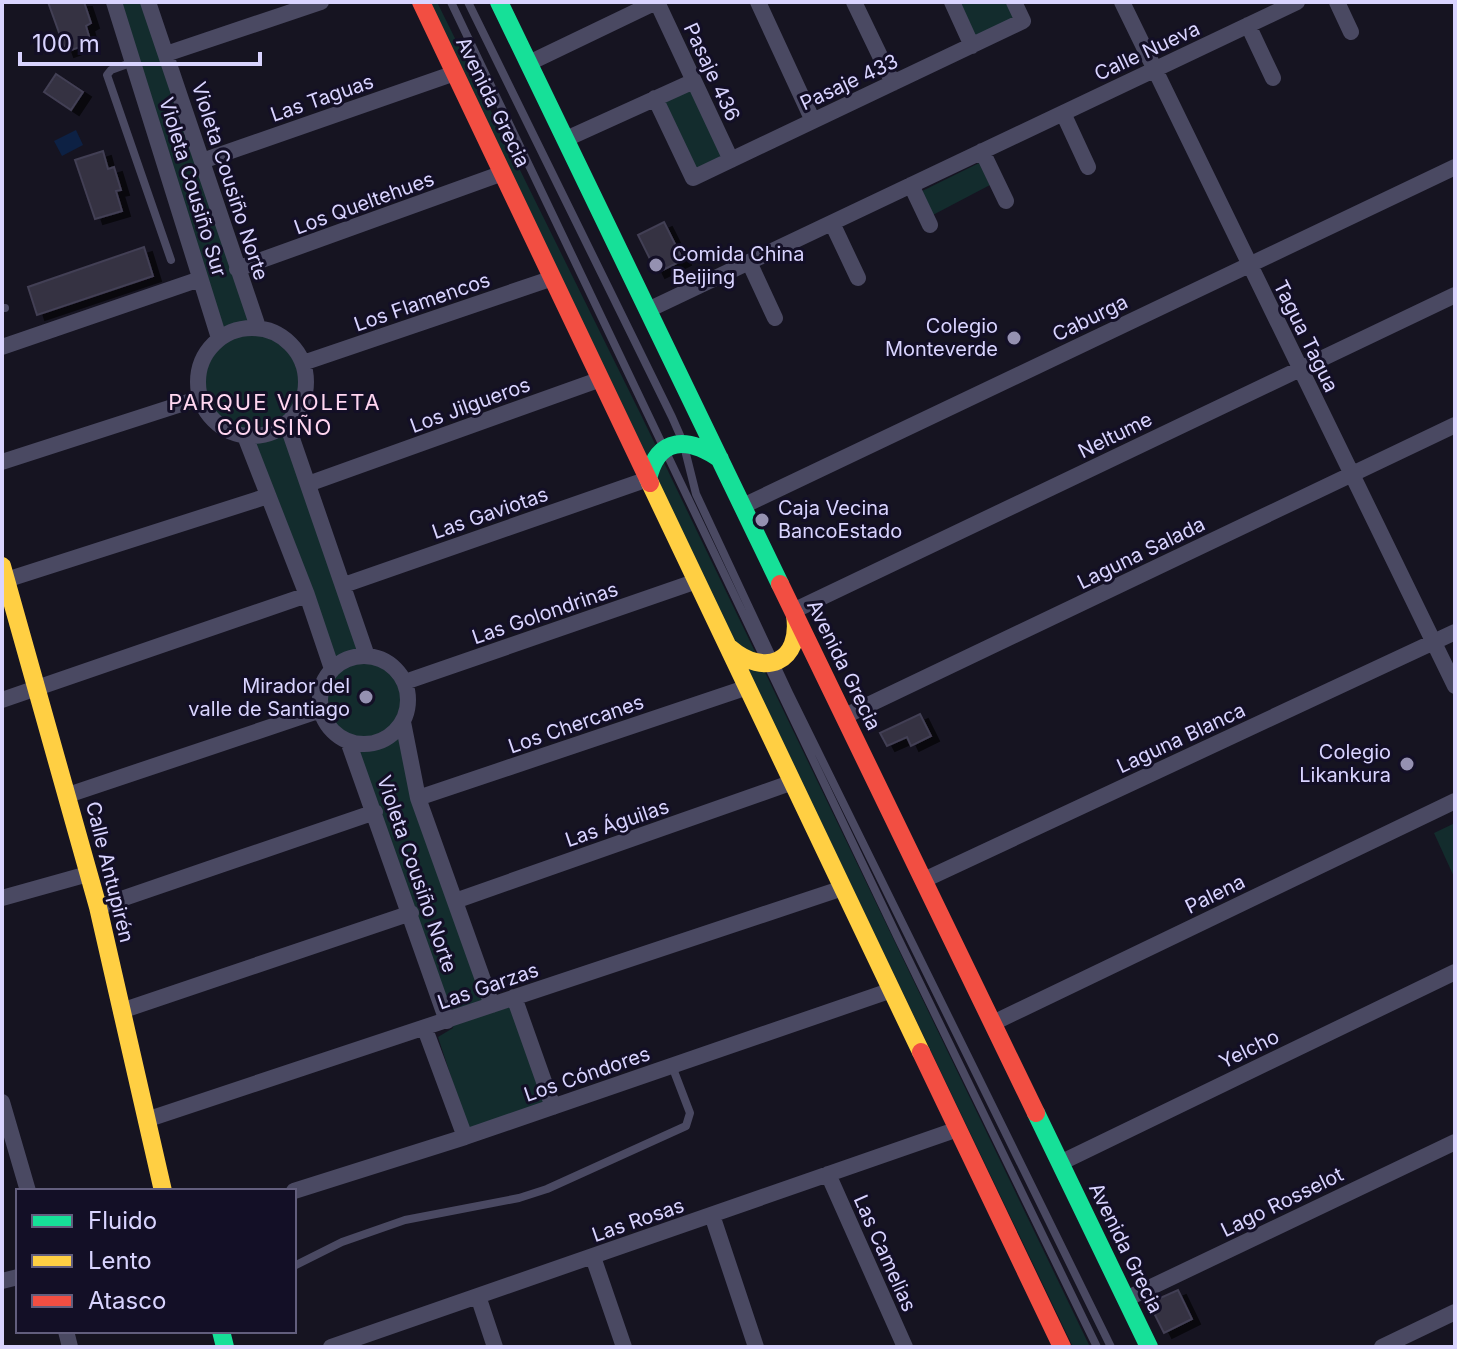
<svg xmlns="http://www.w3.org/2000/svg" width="1457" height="1349" font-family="Inter,sans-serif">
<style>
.green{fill:#132c2d}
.water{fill:#0d2144}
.building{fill:#343243;stroke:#433f54;stroke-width:2;filter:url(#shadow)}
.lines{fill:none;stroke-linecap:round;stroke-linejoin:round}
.lane{stroke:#4a4962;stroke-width:8}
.street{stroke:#4a4962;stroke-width:16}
.fast{stroke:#16e098;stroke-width:18}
.slow{stroke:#ffcf43;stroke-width:18}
.jam{stroke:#f24e42;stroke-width:18}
.poi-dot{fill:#9591b1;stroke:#130f26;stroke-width:3}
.labels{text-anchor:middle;stroke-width:6;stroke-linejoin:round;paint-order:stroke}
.street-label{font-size:20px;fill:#d9d4ff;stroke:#130f26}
.poi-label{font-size:20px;fill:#d9d4ff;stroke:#130f26;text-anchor:end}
.neighbourhood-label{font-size:22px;letter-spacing:2px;fill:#ffd6f0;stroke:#130f26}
</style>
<defs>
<filter id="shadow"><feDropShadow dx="8" dy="5" stdDeviation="0" flood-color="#0009"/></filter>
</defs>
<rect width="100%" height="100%" fill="#161421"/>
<path class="green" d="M 115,2 L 145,2 L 257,333 C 264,335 274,338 281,342 C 310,363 302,396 283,420 L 367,660 C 397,668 410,690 399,719 L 490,1011 L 511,1007 L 549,1104 L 469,1132 L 438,1037 L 453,1028 L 351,736 C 322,722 319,698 336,672 L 246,430 C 200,415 192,379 222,342 Z
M 427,2 L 437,2 L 642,417 L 1090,1347 L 1073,1347 Z
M 958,2 L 1008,2 L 1015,18 L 974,37 Z
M 692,86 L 725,158 L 693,172 L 660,101 Z
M 979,163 L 990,185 L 929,217 L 918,193 Z
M 1455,823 L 1455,879 L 1434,833 Z"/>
<path class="water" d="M 76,130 L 83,145 L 62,156 L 54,141 Z"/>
<path class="building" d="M 48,2 L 84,2 L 91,23 L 86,26 L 91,43 L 66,52 Z
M 56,74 L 83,92 L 71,110 L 44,92 Z
M 103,151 L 108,169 L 114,167 L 121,190 L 116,191 L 122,211 L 95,219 L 75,160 Z
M 664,222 L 683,260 L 657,273 L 638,235 Z
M 144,247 L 153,276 L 37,315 L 28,287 Z
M 920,714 L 931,736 L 911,746 L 907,737 L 887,746 L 880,733 Z
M 1178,1290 L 1192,1319 L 1164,1333 L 1149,1303 Z"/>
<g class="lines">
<path class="lane" d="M 451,2 L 898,938 L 1097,1347
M 468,2 L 672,417 L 683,442 L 696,494 L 789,693 L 1111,1347
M 133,62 L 111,70 L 107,75 L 171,260
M 2,308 L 5,308
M 294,1266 L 342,1242 L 405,1220 L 519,1198 L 547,1189 L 686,1126 L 690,1113 L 672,1066"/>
<path class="street" d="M 114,2 L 219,338
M 148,2 L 258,327
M 657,2 L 731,160
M 758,2 L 813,121
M 854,2 L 893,83
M 952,2 L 972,46
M 1122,2 L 1455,686
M 1337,2 L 1351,32
M 1248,25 L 1273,78
M 166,54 L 321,2
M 529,63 L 656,2
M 655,98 L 693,178 L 1023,21 L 1014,2
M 1063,113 L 1088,167
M 566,139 L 694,81
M 982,151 L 1006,201
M 202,161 L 455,73
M 911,185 L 930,225
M 832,223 L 858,278
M 749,262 L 775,318
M 237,269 L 503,173
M 648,310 L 1297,2
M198 382a54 54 0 1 1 108 0a54 54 0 1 1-108 0Z
M 2,347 L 200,279
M 303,363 L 553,278
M 287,424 L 367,656
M 245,436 L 307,595 L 332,669
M 2,462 L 200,398
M 308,484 L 601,379
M 743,506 L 1455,167
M 6,580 L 268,496
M 344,585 L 648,479
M 793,611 L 1455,295
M320 700a44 44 0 1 1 88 0a44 44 0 1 1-88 0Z
M 405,682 L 697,581
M 2,700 L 307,595
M 845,716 L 1455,425
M 403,722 L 418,798 L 492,1005
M 348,741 L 447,1021
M 68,795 L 321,710
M 418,798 L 748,687
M 924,880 L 1455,632
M 2,898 L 88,874
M 455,901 L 793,782
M 98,907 L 375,812
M 514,997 L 553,1107
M 121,1011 L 411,913
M 993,1023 L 1455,801
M 425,1029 L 465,1137
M 2,1102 L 28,1191
M 146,1120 L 843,888
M 1060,1163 L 1455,972
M 828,1174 L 905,1347
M 294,1191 L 465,1137 L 892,990
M 712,1215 L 756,1347
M 593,1257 L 624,1347
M 2,1281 L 18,1277
M 478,1296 L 495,1347
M 1126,1299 L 1455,1142
M 66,1331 L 70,1347
M 331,1347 L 958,1129
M 1382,1347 L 1455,1312"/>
<path class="fast" d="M 499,2 L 780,584
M 648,479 C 658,436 688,437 720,459
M 1036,1113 L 1149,1347
M 221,1331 L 225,1347"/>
<path class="slow" d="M 650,483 L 921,1052
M 2,566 L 98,907 L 163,1191
M 730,648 C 765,678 802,662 795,615"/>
<path class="jam" d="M 421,2 L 650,483
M 780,584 L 1036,1113
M 921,1052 L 1062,1347"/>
</g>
<g class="poi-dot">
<circle cx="656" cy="265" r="8"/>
<circle cx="1014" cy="338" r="8"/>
<circle cx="762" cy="520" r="8"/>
<circle cx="366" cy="697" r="8"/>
<circle cx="1407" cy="764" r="8"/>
</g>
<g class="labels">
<g class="street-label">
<text transform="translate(1147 51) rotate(-25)" y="7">Calle Nueva</text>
<text transform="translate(712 72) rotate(65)" y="7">Pasaje 436</text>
<text transform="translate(849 82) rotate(-25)" y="7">Pasaje 433</text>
<text transform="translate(322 98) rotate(-19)" y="7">Las Taguas</text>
<text transform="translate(493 102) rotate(64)" y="7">Avenida Grecia</text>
<text transform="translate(230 181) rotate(72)" y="7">Violeta Cousiño Norte</text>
<text transform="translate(193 187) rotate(73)" y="7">Violeta Cousiño Sur</text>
<text transform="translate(364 203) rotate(-20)" y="7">Los Queltehues</text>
<text transform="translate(422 302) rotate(-19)" y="7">Los Flamencos</text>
<text transform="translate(1090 318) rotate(-26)" y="7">Caburga</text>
<text transform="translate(1306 336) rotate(64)" y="7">Tagua Tagua</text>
<text transform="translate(470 405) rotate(-20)" y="7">Los Jilgueros</text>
<text transform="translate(1115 435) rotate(-26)" y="7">Neltume</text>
<text transform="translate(490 513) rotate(-19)" y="7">Las Gaviotas</text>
<text transform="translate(1141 553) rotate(-26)" y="7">Laguna Salada</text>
<text transform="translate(545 613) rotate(-19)" y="7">Las Golondrinas</text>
<text transform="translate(844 665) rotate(64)" y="7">Avenida Grecia</text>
<text transform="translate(576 724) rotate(-19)" y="7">Los Chercanes</text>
<text transform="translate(1181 738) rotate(-25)" y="7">Laguna Blanca</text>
<text transform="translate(617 823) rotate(-19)" y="7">Las Águilas</text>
<text transform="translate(110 872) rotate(76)" y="7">Calle Antupirén</text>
<text transform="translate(417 874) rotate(71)" y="7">Violeta Cousiño Norte</text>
<text transform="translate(1215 894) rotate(-26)" y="7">Palena</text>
<text transform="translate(488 986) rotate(-19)" y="7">Las Garzas</text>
<text transform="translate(1249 1049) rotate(-26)" y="7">Yelcho</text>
<text transform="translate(587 1074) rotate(-19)" y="7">Los Cóndores</text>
<text transform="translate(1282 1202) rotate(-26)" y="7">Lago Rosselot</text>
<text transform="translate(638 1220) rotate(-19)" y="7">Las Rosas</text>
<text transform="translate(1126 1248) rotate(64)" y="7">Avenida Grecia</text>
<text transform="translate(885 1253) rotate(66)" y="7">Las Camelias</text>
</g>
<g class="poi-label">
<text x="672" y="261" text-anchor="start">Comida China<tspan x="672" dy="23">Beijing</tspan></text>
<text x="998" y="333">Colegio<tspan x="998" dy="23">Monteverde</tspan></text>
<text x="778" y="515" text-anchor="start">Caja Vecina<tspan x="778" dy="23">BancoEstado</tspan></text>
<text x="350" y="693">Mirador del<tspan x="350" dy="23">valle de Santiago</tspan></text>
<text x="1391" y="759">Colegio<tspan x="1391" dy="23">Likankura</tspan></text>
</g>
<g class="neighbourhood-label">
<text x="275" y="410">PARQUE VIOLETA<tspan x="275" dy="25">COUSIÑO</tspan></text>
</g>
</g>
<rect width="1457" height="1349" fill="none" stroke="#d9d4ff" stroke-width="8"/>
<rect x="16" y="1189" width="280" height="144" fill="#130f26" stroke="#625e7d" stroke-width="2"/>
<rect x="32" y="1215" width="40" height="12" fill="#16e098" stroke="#625e7d" stroke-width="2"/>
<text x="88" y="1229" font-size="24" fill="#d9d4ff">Fluido</text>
<rect x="32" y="1255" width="40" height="12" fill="#ffcf43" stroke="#625e7d" stroke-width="2"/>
<text x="88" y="1269" font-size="24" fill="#d9d4ff">Lento</text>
<rect x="32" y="1295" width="40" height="12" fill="#f24e42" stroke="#625e7d" stroke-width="2"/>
<text x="88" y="1309" font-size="24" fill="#d9d4ff">Atasco</text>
<path d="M20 52v12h240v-12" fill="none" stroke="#d9d4ff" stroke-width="4"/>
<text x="32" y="52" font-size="24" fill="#d9d4ff" stroke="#130f26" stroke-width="6" paint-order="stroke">100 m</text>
</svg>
